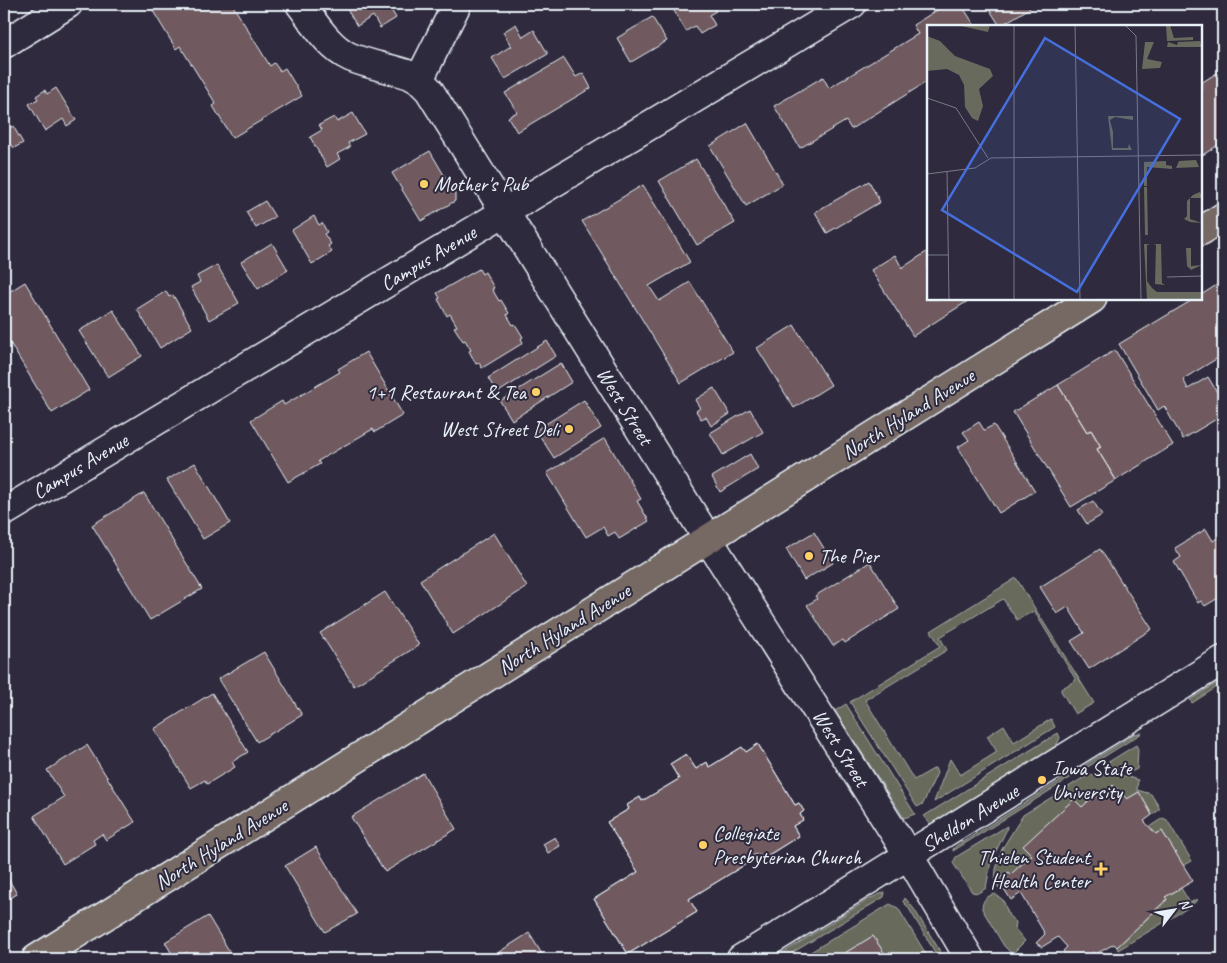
<svg xmlns="http://www.w3.org/2000/svg" width="1227" height="963" font-family="Caveat,sans-serif">
<style>
.green{fill:#676a5c;stroke:#a8aeaa}
.building{fill:#705a5f;stroke:#e8f1f8}
.lines{fill:none;stroke-linecap:round;stroke-linejoin:round}
.minor-casing{stroke:#e8f1f8;stroke-width:31}
.major-casing{stroke:#e8f1f8;stroke-width:31}
.minor{stroke:#2f2a3d;stroke-width:28}
.major{stroke:#766964;stroke-width:28}
.poi-dot{fill:#ffd166;stroke:#2f2a3d;stroke-width:2}
.labels{text-anchor:middle;stroke-width:4;stroke-linejoin:round;paint-order:stroke}
.poi-label{font-size:21px;fill:#e8f1f8;stroke:#2f2a3d;text-anchor:start}
.street-label{font-size:21px;fill:#e8f1f8;stroke:#2f2a3d}
.inset-road{fill:none;stroke:#797a88;stroke-width:1}
.view{fill:#466fde;fill-opacity:0.15;stroke:#466fde;stroke-width:2.5}
.inset-edge{fill:none;stroke:#e8f1f8;stroke-width:2.5}
</style>
<rect width="100%" height="100%" fill="#2f2a3d"/>
<filter id="ink" filterUnits="userSpaceOnUse"><feTurbulence type="fractalNoise" baseFrequency=".02" numOctaves="2"/><feDisplacementMap in="SourceGraphic" scale="10" xChannelSelector="R" yChannelSelector="G"/><feConvolveMatrix kernelMatrix="1 2 1 2 8 2 1 2 1" color-interpolation-filters="sRGB"/></filter>
<g filter="url(#ink)">
<path class="green" d="M 1016,578 L 1094,703 L 1075,714 L 1061,691 L 1061,689 L 1076,680 L 1034,611 L 1017,620 L 1003,599 L 940,637 L 947,650 L 865,700 L 914,780 L 935,768 L 937,773 L 923,804 L 917,807 L 850,702 L 940,646 L 931,631 Z
M 1223,679 L 1223,683 L 1192,703 L 1190,700 Z
M 846,704 L 915,814 L 904,818 L 835,711 Z
M 1051,719 L 1055,727 L 934,802 L 950,759 L 960,775 L 997,752 L 987,736 L 1004,725 L 1014,742 Z
M 1058,733 L 1060,738 L 1056,746 L 935,822 L 930,824 L 924,816 Z
M 1142,733 L 953,851 L 953,849 L 956,846 L 1135,734 Z
M 1136,745 L 1138,749 L 1137,769 L 1133,771 L 1109,767 L 1107,763 Z
M 1102,772 L 1115,773 L 1138,780 L 1137,790 L 1151,794 L 1159,807 L 1159,810 L 1152,815 L 1139,792 L 1127,799 L 1113,785 L 1099,799 L 1095,795 L 1082,807 L 1074,799 L 1024,846 L 1032,855 L 1011,874 L 999,879 L 1005,890 L 999,888 L 995,883 L 996,869 L 1002,849 L 1023,815 L 1086,776 Z
M 1163,818 L 1167,820 L 1192,861 L 1183,866 L 1162,831 L 1156,834 L 1149,827 Z
M 1007,826 L 1006,831 L 991,861 L 986,888 L 978,893 L 972,892 L 953,863 L 956,857 Z
M 1181,888 L 1190,903 L 1197,899 L 1198,900 L 1186,909 L 1118,950 L 1117,947 L 1167,900 L 1165,897 Z
M 885,892 L 884,897 L 782,959 L 773,959 L 869,899 Z
M 995,894 L 1003,900 L 1009,916 L 1016,922 L 1015,929 L 1025,941 L 1012,954 L 1004,946 L 982,909 C 982,901 986,896 995,894 Z
M 905,898 L 914,909 L 945,959 L 939,959 L 908,907 L 903,902 Z
M 890,904 L 898,908 L 929,959 L 888,959 L 873,936 L 835,959 L 799,959 Z"/>
<path class="building" d="M 165,4 L 232,4 L 270,66 L 274,63 L 280,71 L 285,68 L 302,96 L 232,138 L 213,106 L 216,104 L 180,46 L 176,49 L 153,11 Z
M 344,4 L 394,4 L 389,6 L 396,18 L 380,28 L 373,16 L 357,26 Z
M 670,4 L 711,4 L 716,11 L 709,15 L 715,25 L 700,34 L 695,26 L 686,31 Z
M 947,4 L 961,4 L 975,26 L 928,26 L 928,81 L 851,129 L 846,121 L 800,148 L 774,106 L 823,77 L 829,88 L 918,34 L 913,25 Z
M 986,4 L 1028,4 L 1030,8 L 1000,26 Z
M 652,17 L 667,41 L 631,62 L 617,38 Z
M 516,24 L 523,37 L 534,30 L 548,54 L 505,79 L 492,58 L 511,46 L 503,32 Z
M 564,58 L 576,77 L 583,73 L 591,88 L 517,132 L 508,117 L 517,112 L 505,93 Z
M 1223,69 L 1223,142 L 1201,156 L 1201,83 Z
M 56,88 L 76,120 L 67,126 L 63,119 L 45,131 L 29,104 L 38,99 L 36,96 L 45,90 L 47,94 Z
M 353,113 L 365,134 L 348,143 L 350,147 L 337,154 L 340,159 L 327,167 L 310,137 L 322,130 L 319,125 L 334,117 L 337,122 Z
M 747,123 L 783,184 L 746,206 L 710,146 Z
M 13,126 L 23,143 L 14,148 L 12,145 L 4,150 L 4,131 Z
M 430,151 L 455,194 L 455,201 L 421,221 L 392,173 Z
M 696,159 L 735,223 L 697,245 L 659,181 Z
M 869,181 L 880,202 L 827,233 L 815,212 Z
M 643,185 L 690,262 L 649,286 L 659,301 L 690,282 L 733,352 L 681,383 L 582,221 Z
M 265,201 L 275,217 L 256,228 L 246,212 Z
M 314,216 L 319,225 L 322,223 L 327,232 L 324,234 L 331,244 L 328,246 L 332,252 L 312,264 L 292,230 Z
M 272,243 L 288,270 L 258,289 L 241,262 Z
M 928,251 L 928,299 L 971,299 L 913,336 L 871,270 L 895,255 L 902,268 Z
M 217,265 L 239,303 L 209,320 L 191,287 L 200,282 L 197,276 Z
M 479,269 L 482,274 L 485,272 L 494,288 L 492,289 L 499,301 L 501,300 L 509,313 L 507,315 L 513,325 L 515,324 L 523,337 L 521,338 L 523,343 L 482,368 L 479,363 L 476,364 L 469,351 L 471,350 L 465,340 L 463,341 L 454,327 L 457,326 L 450,314 L 447,316 L 438,299 L 440,298 L 437,293 Z
M 1223,281 L 1223,355 L 1183,379 L 1188,389 L 1208,377 L 1223,402 L 1223,415 L 1183,439 L 1164,406 L 1158,410 L 1119,344 L 1194,299 L 1201,299 L 1201,295 Z
M 25,282 L 89,390 L 52,413 L 4,333 L 4,295 Z
M 166,291 L 169,297 L 173,295 L 192,328 L 160,348 L 137,309 Z
M 113,310 L 142,356 L 108,377 L 79,331 Z
M 794,325 L 831,385 L 794,408 L 757,348 Z
M 547,341 L 556,356 L 497,393 L 488,378 Z
M 1115,350 L 1173,445 L 1116,480 L 1097,449 L 1101,447 L 1091,430 L 1087,432 L 1058,385 Z
M 366,352 L 403,415 L 375,432 L 373,429 L 318,461 L 320,464 L 288,482 L 251,420 L 282,401 L 284,405 L 340,372 L 338,369 Z
M 561,363 L 572,382 L 512,420 L 500,401 Z
M 1058,385 L 1087,432 L 1091,430 L 1101,447 L 1097,449 L 1116,480 L 1071,507 L 1013,412 Z
M 714,388 L 730,414 L 711,426 L 706,417 L 701,419 L 696,411 L 700,408 L 695,400 Z
M 584,400 L 601,428 L 554,458 L 536,430 Z
M 750,409 L 763,432 L 723,455 L 710,433 Z
M 979,422 L 984,430 L 994,425 L 1035,491 L 999,513 L 958,447 L 969,440 L 963,432 Z
M 605,438 L 641,499 L 637,501 L 649,521 L 619,539 L 615,532 L 608,536 L 603,527 L 586,537 L 547,473 Z
M 750,454 L 758,469 L 720,492 L 712,477 Z
M 195,463 L 230,523 L 203,539 L 167,480 Z
M 144,493 L 202,589 L 150,620 L 92,525 Z
M 1093,501 L 1102,515 L 1087,524 L 1078,510 Z
M 1206,529 L 1213,541 L 1220,536 L 1223,542 L 1223,595 L 1205,606 L 1201,601 L 1198,603 L 1174,562 L 1181,557 L 1175,548 Z
M 814,532 L 833,563 L 804,580 L 786,549 Z
M 494,533 L 527,587 L 453,634 L 420,580 Z
M 1100,549 L 1152,629 L 1089,669 L 1071,641 L 1084,633 L 1068,607 L 1057,614 L 1040,587 Z
M 870,562 L 899,609 L 845,643 L 843,640 L 833,646 L 807,605 L 817,599 L 815,596 Z
M 385,592 L 419,645 L 354,686 L 320,633 Z
M 264,652 L 302,715 L 257,742 L 218,679 Z
M 212,693 L 248,752 L 232,762 L 235,767 L 207,784 L 205,780 L 191,788 L 154,729 Z
M 758,744 L 795,805 L 799,803 L 804,811 L 800,814 L 803,820 L 793,826 L 799,836 L 762,859 L 758,853 L 750,858 L 751,861 L 689,899 L 697,912 L 628,954 L 594,899 L 638,872 L 607,822 L 629,809 L 627,805 L 640,797 L 642,801 L 679,779 L 670,764 L 686,754 L 696,769 L 707,762 L 709,767 L 742,747 L 746,752 Z
M 758,744 L 795,805 L 799,803 L 804,811 L 800,814 L 803,820 L 793,826 L 799,836 L 762,859 L 758,853 L 750,858 L 751,861 L 689,899 L 697,912 L 628,954 L 594,899 L 638,872 L 607,822 L 629,809 L 627,805 L 640,797 L 642,801 L 679,779 L 670,764 L 686,754 L 696,769 L 707,762 L 709,767 L 742,747 L 746,752 Z
M 87,745 L 135,822 L 106,840 L 102,834 L 93,840 L 95,844 L 63,864 L 34,816 L 64,797 L 47,770 Z
M 423,773 L 456,829 L 385,872 L 351,817 Z
M 1113,785 L 1127,799 L 1139,792 L 1152,815 L 1144,821 L 1156,834 L 1162,831 L 1193,881 L 1165,897 L 1167,899 L 1117,947 L 1114,944 L 1094,955 L 1093,952 L 1085,959 L 1070,959 L 1063,951 L 1067,947 L 1058,937 L 1042,947 L 1036,943 L 1045,934 L 1021,893 L 1011,900 L 998,879 L 1009,872 L 1011,874 L 1032,855 L 1023,846 L 1074,799 L 1082,807 L 1095,795 L 1099,799 Z
M 555,837 L 560,846 L 548,853 L 543,844 Z
M 316,847 L 357,914 L 325,932 L 285,866 Z
M 4,850 L 10,860 L 4,864 Z
M 4,871 L 17,894 L 4,902 Z
M 208,916 L 234,959 L 191,959 L 187,952 L 175,959 L 165,942 Z
M 1223,924 L 1223,935 L 1218,927 Z
M 529,933 L 545,959 L 503,959 L 499,952 Z
M 873,936 L 888,959 L 835,959 Z"/>
<g class="lines">
<defs>
<path id="minor" d="M 300,4 C 314,22 328,47 350,57 C 369,65 390,68 410,75 L 419,80 L 429,90 L 708,539 L 909,856 L 970,959
M 4,44 L 68,4
M 419,80 L 457,4
M 4,512 L 852,4
M 741,959 L 1223,660"/>
<path id="major" d="M 1201,231 L 1223,217
M 36,959 L 1092,299"/>
</defs>
<use href="#minor" class="minor-casing"/>
<use href="#major" class="major-casing"/>
<use href="#minor" class="minor"/>
<use href="#major" class="major"/>
</g>
</g>
<g class="poi-dot">
<circle cx="424" cy="184" r="5"/>
<circle cx="536" cy="392" r="5"/>
<circle cx="569" cy="429" r="5"/>
<circle cx="809" cy="556" r="5"/>
<circle cx="1042" cy="780" r="5"/>
<circle cx="703" cy="845" r="5"/>
<path d="M1098.5 861.5h5v5h5v5h-5v5h-5v-5h-5v-5h5z"/>
</g>
<g class="labels">
<g class="poi-label">
<text x="434" y="191">Mother's Pub</text>
<text x="526" y="399" text-anchor="end">1+1 Restaurant &amp; Tea</text>
<text x="559" y="436" text-anchor="end">West Street Deli</text>
<text x="819" y="563">The Pier</text>
<text x="1052" y="775">Iowa State<tspan x="1052" dy="24">University</tspan></text>
<text x="713" y="840">Collegiate<tspan x="713" dy="24">Presbyterian Church</tspan></text>
<text x="1090" y="864" text-anchor="end">Thielen Student<tspan x="1090" dy="24">Health Center</tspan></text>
</g>
<g class="street-label">
<text transform="translate(428 258) rotate(-31)" y="7">Campus Avenue</text>
<text transform="translate(625 406) rotate(58)" y="7">West Street</text>
<text transform="translate(908 414) rotate(-32)" y="7">North Hyland Avenue</text>
<text transform="translate(80 466) rotate(-31)" y="7">Campus Avenue</text>
<text transform="translate(564 629) rotate(-32)" y="7">North Hyland Avenue</text>
<text transform="translate(841 748) rotate(58)" y="7">West Street</text>
<text transform="translate(970 818) rotate(-32)" y="7">Sheldon Avenue</text>
<text transform="translate(221 844) rotate(-32)" y="7">North Hyland Avenue</text>
</g>
</g>
<g transform="translate(927 25)">
<rect width="275" height="275" fill="#2f2a3d"/>
<path d="M 30,0 L 63,0 L 61,7 ZM 239,0 L 243,0 L 247,13 L 266,12 L 266,15 L 240,16 ZM 0,11 L 13,16 L 28,31 L 63,44 L 66,51 L 52,64 L 56,81 L 51,96 L 45,93 L 38,82 L 37,60 L 32,50 L 20,44 L 0,46 ZM 273,16 L 275,22 L 240,22 L 241,17 L 250,20 L 251,17 ZM 218,17 L 227,17 L 220,34 L 235,37 L 233,43 L 215,44 ZM 181,91 L 206,91 L 206,95 L 188,92 L 183,95 L 186,107 L 186,123 L 201,123 L 202,119 L 205,125 L 185,125 ZM 269,135 L 272,142 L 249,143 L 252,136 ZM 239,136 L 239,140 L 245,141 L 245,144 L 220,142 L 220,161 L 217,161 L 217,137 ZM 217,162 L 220,162 L 221,210 L 218,210 ZM 273,167 L 275,173 L 263,173 L 263,194 L 275,198 L 263,197 L 257,194 L 260,191 L 260,176 L 266,170 ZM 217,219 L 223,219 L 220,220 L 220,256 L 225,263 L 230,267 L 275,267 L 275,275 L 220,275 ZM 227,219 L 238,219 L 234,219 L 235,258 L 238,260 L 228,259 L 229,220 ZM 259,223 L 264,223 L 264,241 L 275,240 L 264,245 L 260,241 Z" fill="#676a5c"/>
<path class="inset-road" d="M 148,0 L 153,275M 198,0 L 209,11 L 214,275M 0,73 L 29,83 L 61,133M 20,146 L 22,275M 0,149 L 48,143 L 64,133 L 275,130M 0,230 L 22,230M 240,252 L 275,251M 87,275 L 87,0"/>
<path class="view" d="M 118,13 L 253,94 L 150,267 L 15,185 Z"/>
<rect width="275" height="275" class="inset-edge"/>
</g>
<rect width="1227" height="963" fill="none" stroke="#2f2a3d" stroke-width="20"/>
<rect x="10" y="10" width="1207" height="943" fill="none" stroke="#e8f1f8" stroke-width="2" filter="url(#ink)"/>
<g transform="translate(1174 910) rotate(59)" stroke="#2f2a3d" stroke-width="4" paint-order="stroke">
<path d="M0-4L9 19L0 12L-9 19Z" fill="#e8f1f8"/>
<text y="-8" font-size="14" font-weight="bold" text-anchor="middle" fill="#e8f1f8">N</text>
</g>
</svg>
